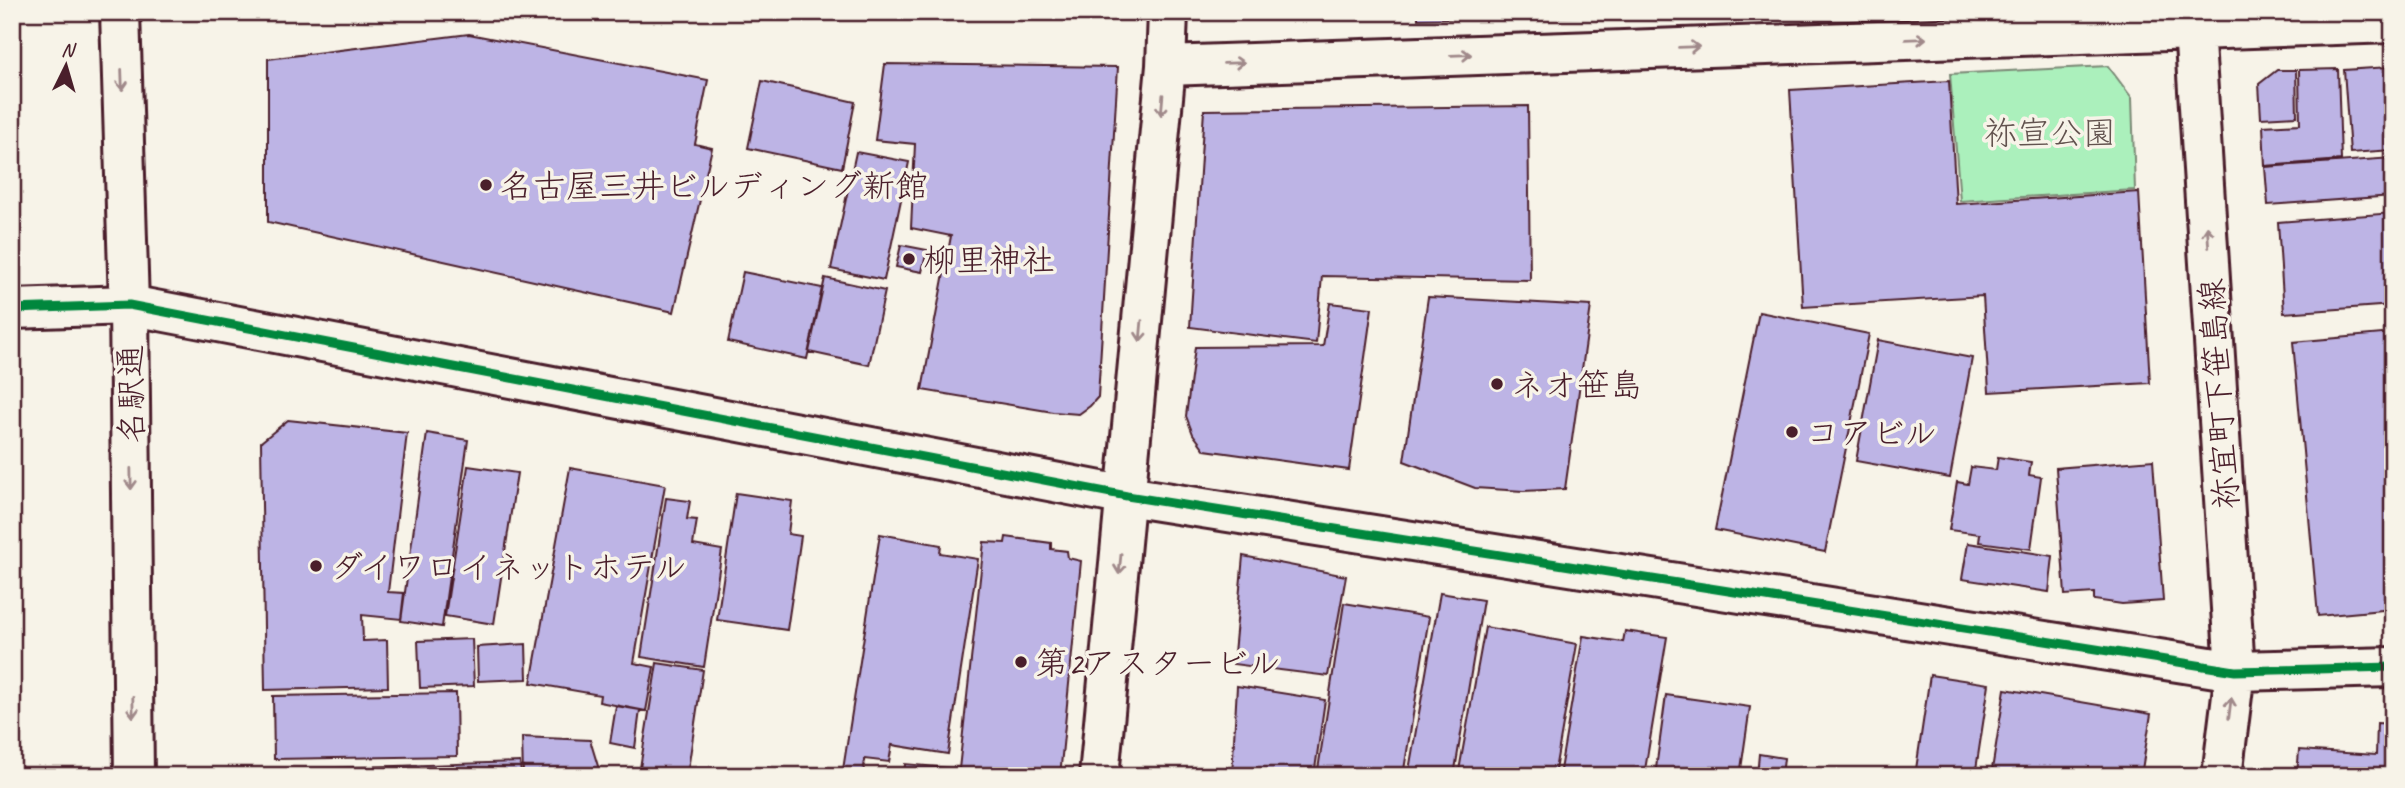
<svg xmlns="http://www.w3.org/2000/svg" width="2405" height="788" font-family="Caveat,'Klee One',sans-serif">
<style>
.green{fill:#abf0bc;stroke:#7a8874;stroke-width:2}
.building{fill:#bdb4e5;stroke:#4a1f2b;stroke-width:2}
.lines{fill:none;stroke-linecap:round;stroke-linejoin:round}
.street-casing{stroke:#4a1f2b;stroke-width:44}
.primary-casing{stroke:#4a1f2b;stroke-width:44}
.street{stroke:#f7f3e8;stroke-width:38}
.primary{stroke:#f7f3e8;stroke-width:38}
.cycleway-casing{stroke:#f7f3e8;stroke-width:13}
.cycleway{stroke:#00873e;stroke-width:9}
.oneway{stroke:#a0898a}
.poi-dot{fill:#4a1f2b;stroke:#f7f3e8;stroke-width:2.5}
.labels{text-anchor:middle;stroke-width:7;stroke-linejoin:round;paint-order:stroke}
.park-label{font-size:33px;fill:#62534f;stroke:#f7f3e8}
.poi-label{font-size:33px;fill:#4a1f2b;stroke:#f7f3e8;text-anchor:start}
.street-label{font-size:33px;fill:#4a1f2b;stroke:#f7f3e8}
</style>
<rect width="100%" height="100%" fill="#f7f3e8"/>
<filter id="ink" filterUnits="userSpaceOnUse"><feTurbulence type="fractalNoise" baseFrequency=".0143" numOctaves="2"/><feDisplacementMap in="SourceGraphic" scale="14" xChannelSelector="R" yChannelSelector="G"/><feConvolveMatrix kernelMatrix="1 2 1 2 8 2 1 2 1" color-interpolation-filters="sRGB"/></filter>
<g filter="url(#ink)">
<path class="green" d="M 2108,66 L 2132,98 L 2135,190 L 1960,201 L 1950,74 Z"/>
<path class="building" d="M 1418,12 L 1695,12 L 1695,14 L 1418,19 Z
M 469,34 L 708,80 L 695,144 L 712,148 L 674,312 L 268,222 L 268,59 Z
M 885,64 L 1118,67 L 1098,397 L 1090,406 L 1079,414 L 1053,412 L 922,390 L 951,236 L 911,228 L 915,144 L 875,140 Z
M 2389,67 L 2393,150 L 2350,153 L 2344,70 Z
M 2338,69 L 2341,160 L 2265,166 L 2263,126 L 2300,124 L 2299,70 Z
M 2277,70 L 2296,70 L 2297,116 L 2261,118 L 2259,84 Z
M 762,81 L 855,102 L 842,168 L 748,148 Z
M 1949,81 L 1956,204 L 2139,192 L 2150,383 L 1989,392 L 1983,296 L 1803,307 L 1790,90 Z
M 1528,106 L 1530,280 L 1322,276 L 1316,343 L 1190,327 L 1204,110 Z
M 856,152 L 909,162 L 884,280 L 831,269 Z
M 2393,158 L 2393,196 L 2268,205 L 2265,167 Z
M 2393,213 L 2393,305 L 2284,313 L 2278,222 Z
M 901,245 L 927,250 L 922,272 L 896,267 Z
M 743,272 L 822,288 L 807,359 L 728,342 Z
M 825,278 L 885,291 L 869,365 L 809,352 Z
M 1428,297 L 1591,306 L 1565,489 L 1523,491 L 1475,488 L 1404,461 Z
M 1330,303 L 1372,308 L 1349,470 L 1205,450 L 1193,434 L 1186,416 L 1195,347 L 1323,346 Z
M 1759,312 L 1869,334 L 1825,552 L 1715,530 Z
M 2393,333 L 2393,455 L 2383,456 L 2393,565 L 2393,609 L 2318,616 L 2293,342 Z
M 1878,340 L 1972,358 L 1950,478 L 1856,461 Z
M 288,420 L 407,433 L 388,592 L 404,593 L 401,619 L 362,615 L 363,641 L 387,640 L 388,687 L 265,690 L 261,442 Z
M 427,433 L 468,440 L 442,627 L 401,621 Z
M 1998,457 L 2031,462 L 2029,475 L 2041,477 L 2031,549 L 1979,542 L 1980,534 L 1949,530 L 1957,482 L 1968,484 L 1971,467 L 1996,470 Z
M 2153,460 L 2163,601 L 2122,604 L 2094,600 L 2094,593 L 2065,595 L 2056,468 Z
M 468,466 L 517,473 L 494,624 L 445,616 Z
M 570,468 L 665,485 L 634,663 L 654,667 L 646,711 L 599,702 L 600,695 L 531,683 Z
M 736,493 L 792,501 L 788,534 L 801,536 L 787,630 L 717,620 Z
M 666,498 L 690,501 L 687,519 L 697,520 L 693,545 L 722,550 L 704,667 L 641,657 Z
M 880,534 L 941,545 L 940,553 L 978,559 L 948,754 L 892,745 L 889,762 L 865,759 L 863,776 L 842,776 Z
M 1006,537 L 1051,543 L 1051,549 L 1067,551 L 1068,558 L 1081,561 L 1060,776 L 904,776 L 905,764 L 959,769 L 984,542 L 1005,543 Z
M 1968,543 L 2053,556 L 2049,592 L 1962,579 Z
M 1243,556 L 1346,576 L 1328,676 L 1233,664 Z
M 1440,593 L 1483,600 L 1454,776 L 1408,776 Z
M 1344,603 L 1429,617 L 1403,776 L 1317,776 Z
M 1485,627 L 1577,644 L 1554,776 L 1458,776 Z
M 1625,631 L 1667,637 L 1644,776 L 1559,776 L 1583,636 L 1623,642 Z
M 472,639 L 474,686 L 420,688 L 418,641 Z
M 526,644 L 527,679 L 478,681 L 477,647 Z
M 657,663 L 703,670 L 687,776 L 640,768 Z
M 1930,675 L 1989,684 L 1975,776 L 1915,776 Z
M 1237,686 L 1325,700 L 1314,776 L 1232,776 Z
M 2005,689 L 2151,714 L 2141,776 L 1991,776 Z
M 456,693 L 457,756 L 274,759 L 273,696 Z
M 1666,695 L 1750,707 L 1740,776 L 1655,776 Z
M 616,706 L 640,710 L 635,748 L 610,743 Z
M 2377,723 L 2393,724 L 2393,776 L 2297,776 L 2299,750 L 2376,755 Z
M 522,737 L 590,740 L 601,776 L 523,776 Z
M 1759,754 L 1784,758 L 1782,776 L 1757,776 Z
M 520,762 L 521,776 L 276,776 L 276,770 Z"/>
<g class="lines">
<defs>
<path id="street" d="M 2193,12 L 2235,671 L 2222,776
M 1166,66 L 2393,23
M 12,309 L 129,305 L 1127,496 L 2235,671 L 2393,667
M 1099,776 L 1166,66 L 1168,12"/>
<path id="primary" d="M 120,12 L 129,305 L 134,776"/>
</defs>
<use href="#street" class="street-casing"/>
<use href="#primary" class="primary-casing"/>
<use href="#street" class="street"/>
<use href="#primary" class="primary"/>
<defs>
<path id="cycleway" d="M 12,309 L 129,305 L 1127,496 L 2235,671 L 2393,667"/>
</defs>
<use href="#cycleway" class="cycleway-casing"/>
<use href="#cycleway" class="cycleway"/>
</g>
<defs><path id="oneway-shaft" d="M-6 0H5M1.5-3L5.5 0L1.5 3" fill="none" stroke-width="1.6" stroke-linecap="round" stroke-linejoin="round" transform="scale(1.75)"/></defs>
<g class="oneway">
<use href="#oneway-shaft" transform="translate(1916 39) rotate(-2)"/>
<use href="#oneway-shaft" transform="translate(1689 47) rotate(-2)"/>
<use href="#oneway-shaft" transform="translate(1461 55) rotate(-2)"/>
<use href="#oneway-shaft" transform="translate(1234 63) rotate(-2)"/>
<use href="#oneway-shaft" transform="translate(122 80) rotate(88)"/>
<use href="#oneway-shaft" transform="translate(1162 105) rotate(95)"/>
<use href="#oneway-shaft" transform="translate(2208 237) rotate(-94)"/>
<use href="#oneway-shaft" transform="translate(1141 331) rotate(95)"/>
<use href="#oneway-shaft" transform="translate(131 479) rotate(89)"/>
<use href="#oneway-shaft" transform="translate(1120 564) rotate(96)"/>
<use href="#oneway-shaft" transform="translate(133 707) rotate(89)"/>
<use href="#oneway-shaft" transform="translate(2230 708) rotate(-83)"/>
</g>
</g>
<g class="poi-dot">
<circle cx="486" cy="185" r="7"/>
<circle cx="909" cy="259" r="7"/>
<circle cx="1497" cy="384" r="7"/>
<circle cx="1792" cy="432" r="7"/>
<circle cx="316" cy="566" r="7"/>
<circle cx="1021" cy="662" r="7"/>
</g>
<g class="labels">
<g class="park-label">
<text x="2050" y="144">祢宣公園</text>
</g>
<g class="poi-label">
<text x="500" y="197">名古屋三井ビルディング新館</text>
<text x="923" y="271">柳里神社</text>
<text x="1511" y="396">ネオ笹島</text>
<text x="1806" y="444">コアビル</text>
<text x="330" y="578">ダイワロイネットホテル</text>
<text x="1035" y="674">第2アスタービル</text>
</g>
<g class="street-label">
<text transform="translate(130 394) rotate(-91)" y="12">名駅通</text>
<text transform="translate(2218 394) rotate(-94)" y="12">祢宜町下笹島線</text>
</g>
</g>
<rect width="2405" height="788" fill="none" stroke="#f7f3e8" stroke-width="42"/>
<rect x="21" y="21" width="2363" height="746" fill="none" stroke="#4a1f2b" stroke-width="2.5" filter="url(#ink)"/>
<g transform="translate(66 66) rotate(5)" stroke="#f7f3e8" stroke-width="5" paint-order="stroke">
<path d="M0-5L12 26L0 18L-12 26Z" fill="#4a1f2b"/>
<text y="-10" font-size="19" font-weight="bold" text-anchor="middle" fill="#4a1f2b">N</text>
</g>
</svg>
